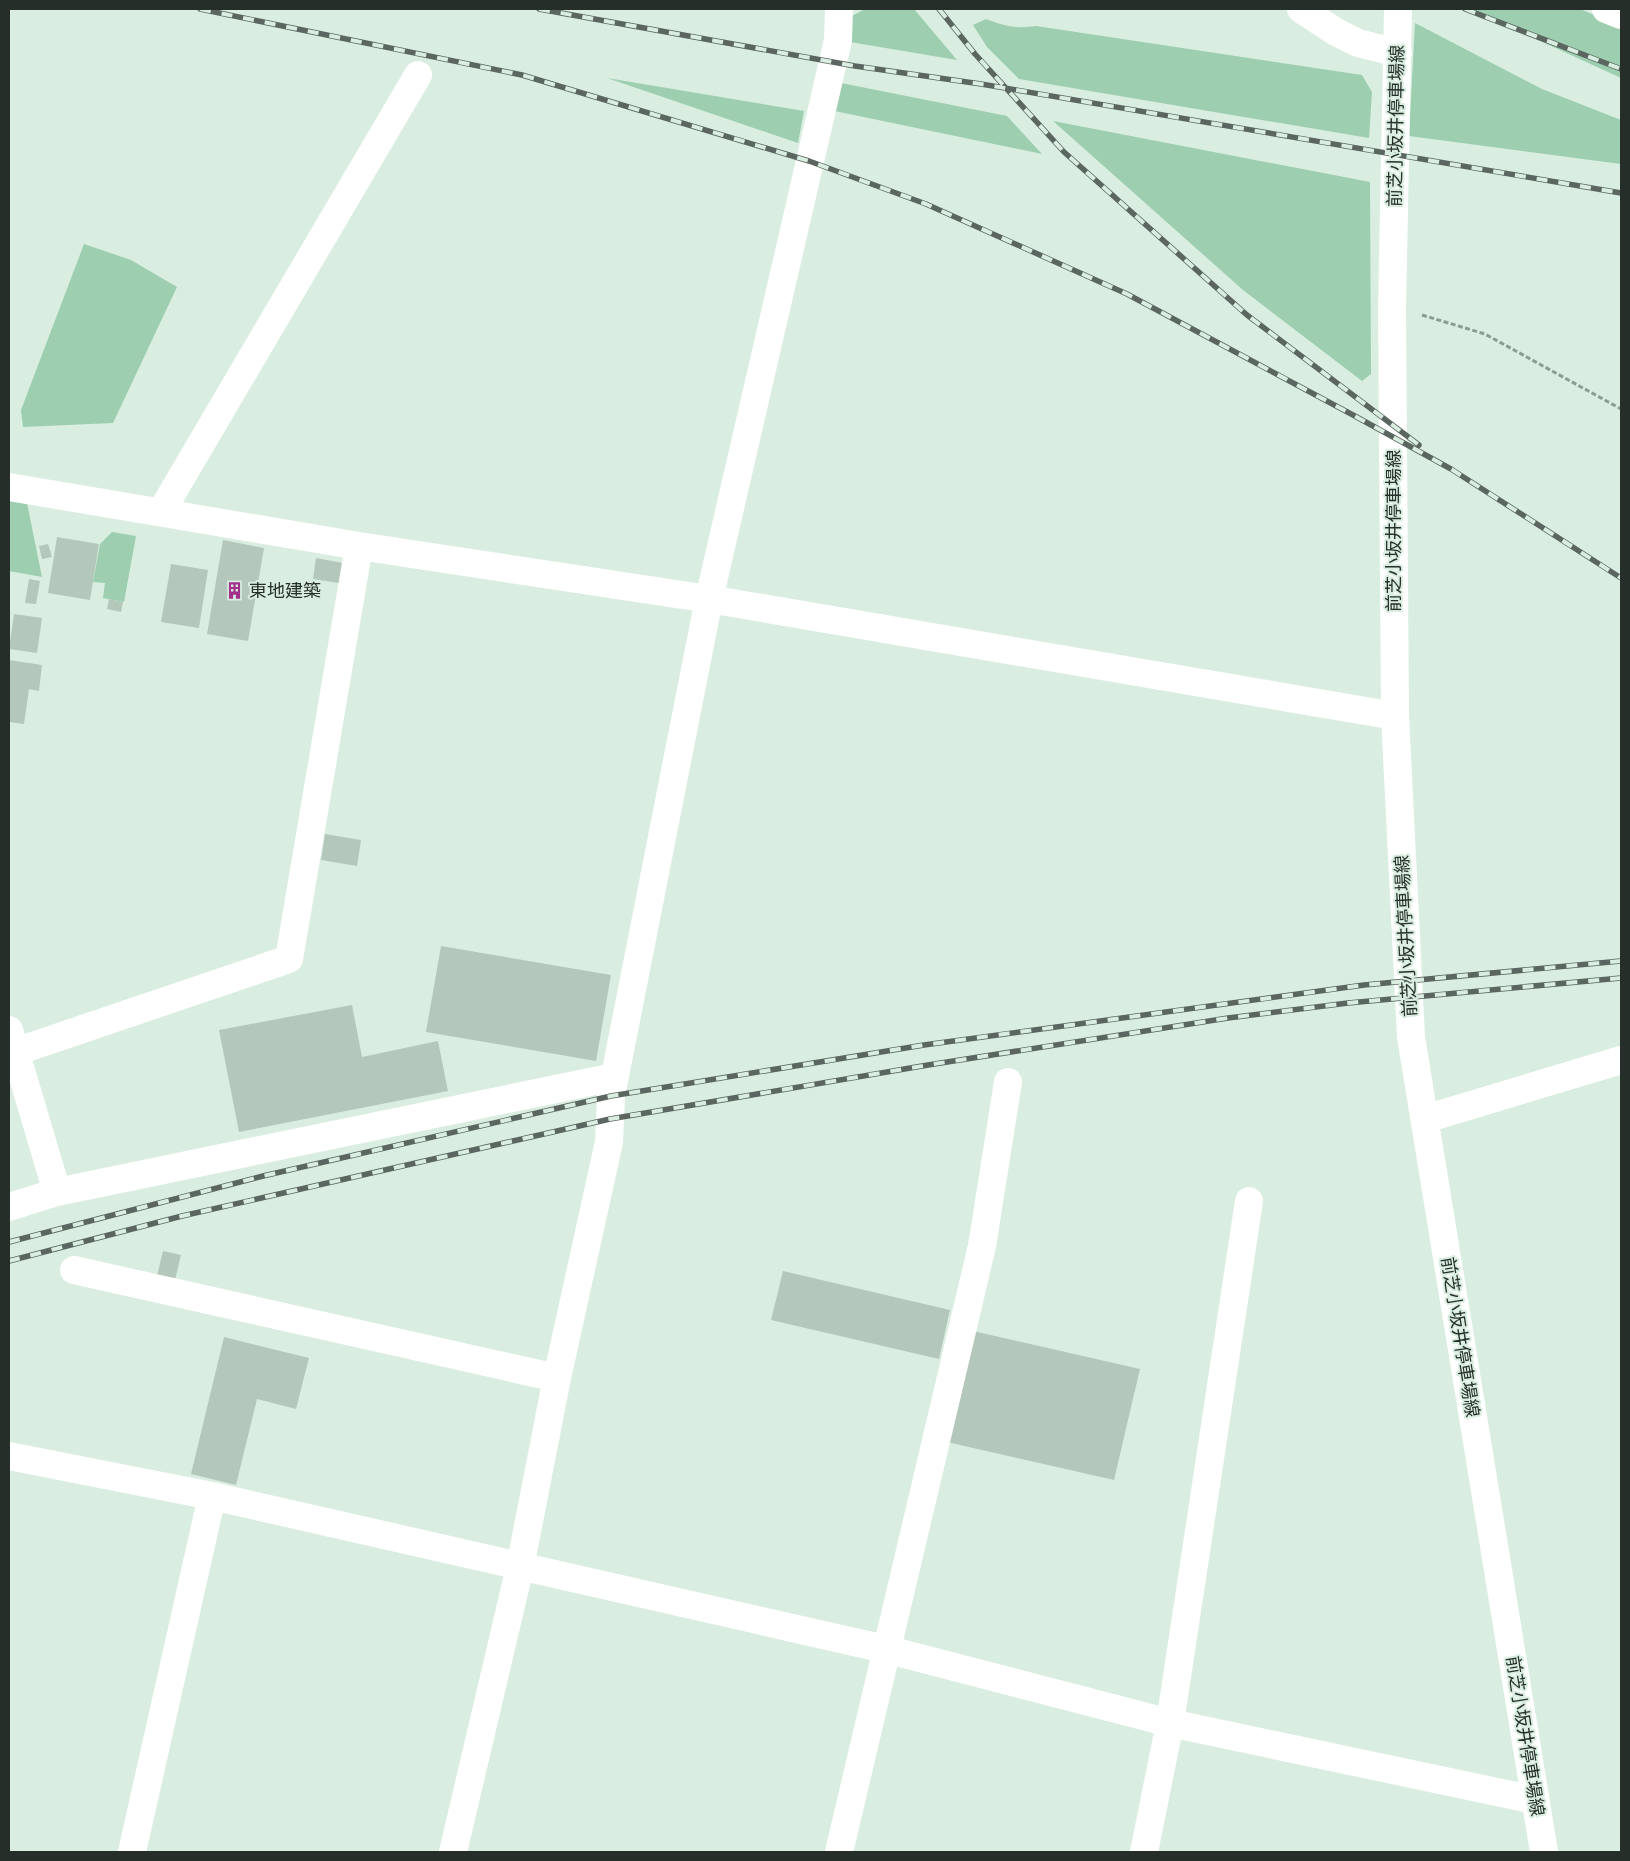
<svg xmlns="http://www.w3.org/2000/svg" width="1630" height="1861" font-family="'DejaVu Sans','Noto Sans JP',sans-serif">
<style>
.green{fill:#9dceb0}
.building{fill:#b3c8ba}
.lines{fill:none;stroke-linecap:round;stroke-linejoin:round}
.path{stroke:#8c9c92;stroke-width:3;stroke-dasharray:5 2.5;stroke-linecap:butt}
.minor{stroke:#fff;stroke-width:28}
.major{stroke:#fff;stroke-width:28}
.rail-casing{stroke:#5a665f;stroke-width:5.5}
.rail{stroke:#d9eee1;stroke-width:4;stroke-dasharray:11;stroke-linecap:butt}
.labels{text-anchor:middle;stroke-width:4;stroke-linejoin:round;paint-order:stroke}
.street-label{font-size:18px;fill:#262e29;stroke:#d9eee1}
.poi-label{font-size:18px;fill:#262e29;stroke:#d9eee1;text-anchor:start}
</style>
<rect width="100%" height="100%" fill="#d9eee1"/>
<path class="green" d="M 865,9 L 914,9 L 957,60 L 844,41 L 850,17 Z
M 1471,9 L 1580,9 L 1621,26 L 1621,78 Z
M 986,19 C 1004,26 1017,29 1036,26 L 1362,75 L 1372,92 L 1369,138 L 1019,79 L 987,47 L 973,25 Z
M 1415,23 L 1542,89 L 1621,120 L 1621,164 L 1409,136 Z
M 607,78 L 804,111 L 798,143 Z
M 831,81 L 1007,116 L 1042,154 L 825,109 Z
M 1053,121 L 1370,182 L 1371,374 L 1362,381 L 1243,290 Z
M 84,244 L 131,260 L 177,287 L 113,423 L 23,427 L 21,410 Z
M 9,500 L 27,503 L 42,577 L 9,571 Z
M 112,532 L 136,536 L 124,602 L 103,598 L 105,583 L 93,582 L 100,544 Z"/>
<path class="building" d="M 57,537 L 99,544 L 90,600 L 48,593 Z
M 223,540 L 264,548 L 248,641 L 207,634 Z
M 48,544 L 52,557 L 42,559 L 39,546 Z
M 316,558 L 348,564 L 345,584 L 313,579 Z
M 171,564 L 208,570 L 199,628 L 161,622 Z
M 29,579 L 40,581 L 36,604 L 25,603 Z
M 109,599 L 123,602 L 121,612 L 107,609 Z
M 14,614 L 42,618 L 37,653 L 9,649 Z
M 9,660 L 42,665 L 39,691 L 29,689 L 24,724 L 9,722 Z
M 325,834 L 361,840 L 357,866 L 321,860 Z
M 441,946 L 611,975 L 596,1061 L 426,1032 Z
M 352,1005 L 362,1057 L 438,1041 L 448,1091 L 239,1132 L 219,1030 Z
M 163,1251 L 181,1255 L 174,1284 L 156,1280 Z
M 783,1271 L 950,1310 L 939,1359 L 771,1320 Z
M 973,1331 L 1140,1369 L 1114,1480 L 947,1442 Z
M 224,1337 L 309,1358 L 296,1409 L 257,1399 L 236,1485 L 191,1474 Z"/>
<g class="lines">
<path class="path" d="M 1422,315 L 1485,334 L 1621,409"/>
<path class="minor" d="M 1301,9 L 1336,32 L 1358,43 L 1398,53
M 1606,9 L 1621,15
M 9,487 L 359,546 L 709,599 L 1395,716
M 161,512 L 418,75
M 9,1030 L 57,1192
M 9,1054 L 289,959 L 359,546
M 1425,1119 L 1621,1060
M 9,1207 L 57,1192 L 614,1077
M 74,1270 L 557,1378
M 9,1456 L 212,1496 L 885,1649 L 1170,1723 L 1535,1800
M 132,1852 L 212,1496
M 453,1852 L 520,1567 L 557,1378 L 609,1142 L 611,1096 L 709,599 L 838,40 L 839,9
M 839,1852 L 982,1246 L 1008,1082
M 1144,1852 L 1170,1723 L 1249,1201"/>
<path class="major" d="M 1398,9 L 1392,308 L 1395,716 L 1411,1037 L 1544,1852"/>
<defs>
<path id="rail" d="M 200,9 L 522,75 L 809,161 L 926,204 L 1127,294 L 1353,415 L 1451,469 L 1621,578
M 539,9 L 855,66 L 981,84 L 1621,193
M 939,9 L 975,54 L 1064,152 L 1247,315 L 1419,445
M 1465,9 L 1621,69
M 9,1242 L 263,1176 L 611,1096 L 924,1045 L 1364,985 L 1621,961
M 9,1261 L 182,1216 L 610,1119 L 928,1065 L 1228,1018 L 1348,1003 L 1621,978"/>
</defs>
<use href="#rail" class="rail-casing"/>
<use href="#rail" class="rail"/>
</g>
<defs>
<symbol id="building-bare" viewBox="-9 -9 18 18"><path d="M-4-6H4V6H1V3H-1V6H-4ZM-2.5-4.3h1.7v1.8h-1.7ZM.8-4.3h1.7v1.8H.8ZM-2.5-1h1.7V.8h-1.7ZM.8-1h1.7V.8H.8Z" fill="#a3308a" stroke="#d9eee1" stroke-width="2.5" paint-order="stroke"/></symbol>
</defs>
<g fill-rule="evenodd">
<use href="#building-bare" x="222" y="578" width="25" height="25"/>
</g>
<g class="labels">
<g class="street-label">
<text transform="translate(1396 126) rotate(-89)" y="6">前芝小坂井停車場線</text>
<text transform="translate(1394 531) rotate(-90)" y="6">前芝小坂井停車場線</text>
<text transform="translate(1406 936) rotate(-93)" y="6">前芝小坂井停車場線</text>
<text transform="translate(1460 1337) rotate(81)" y="6">前芝小坂井停車場線</text>
<text transform="translate(1525 1736) rotate(81)" y="6">前芝小坂井停車場線</text>
</g>
<g class="poi-label">
<text x="249" y="597">東地建築</text>
</g>
</g>
<rect width="1630" height="1861" fill="none" stroke="#262e29" stroke-width="20"/>
</svg>
